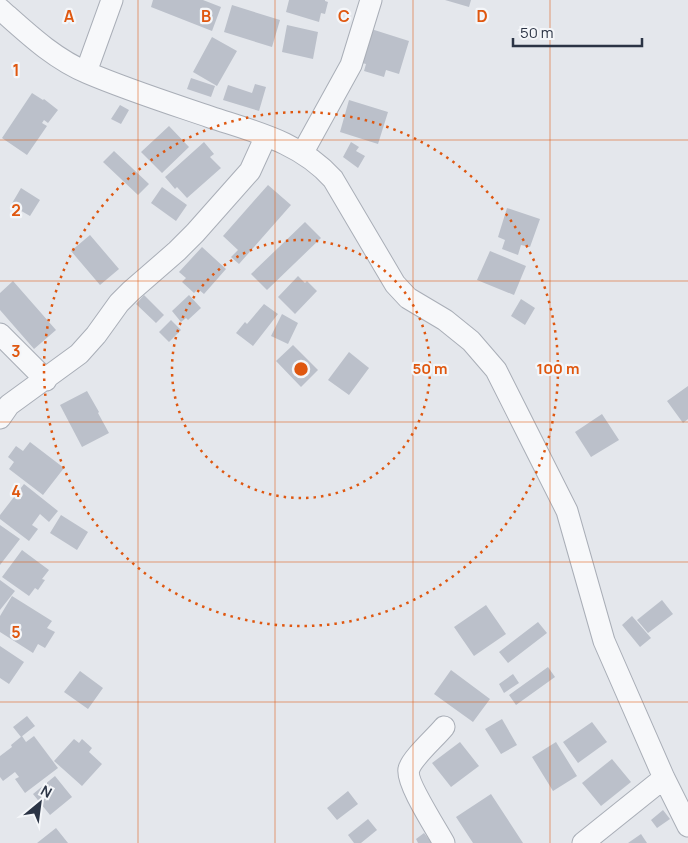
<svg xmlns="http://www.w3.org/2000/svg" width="688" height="843" font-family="Manrope,sans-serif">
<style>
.building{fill:#bbc0ca}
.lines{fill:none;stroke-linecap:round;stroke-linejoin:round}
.minor-casing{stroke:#a9aeb7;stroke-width:23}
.minor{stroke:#f7f8fa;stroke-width:21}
.grid{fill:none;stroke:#df570f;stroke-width:1;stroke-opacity:0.55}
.ring{fill:none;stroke:#df570f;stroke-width:2.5;stroke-dasharray:2.5 5}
.grid-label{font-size:16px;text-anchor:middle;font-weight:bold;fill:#df570f;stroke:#f4f6f9;stroke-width:4.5;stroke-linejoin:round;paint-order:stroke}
.centre{fill:#df570f;stroke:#f4f6f9;stroke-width:2.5}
.ring-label{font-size:15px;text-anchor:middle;font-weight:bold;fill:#df570f;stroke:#f4f6f9;stroke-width:4.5;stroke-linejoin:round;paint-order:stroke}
</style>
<rect width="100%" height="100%" fill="#e4e7ec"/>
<path class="building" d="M 153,0 L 203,0 L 221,7 L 212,31 L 151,7 Z
M 289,0 L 325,0 L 325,1 L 328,2 L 325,14 L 321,13 L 319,22 L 286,12 Z
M 445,0 L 471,0 L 469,7 Z
M 232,5 L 280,20 L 272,47 L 224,32 Z
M 287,25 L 318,32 L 313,59 L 282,52 Z
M 368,28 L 409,41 L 399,74 L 386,70 L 384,77 L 364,71 L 366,64 L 358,62 Z
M 212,37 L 237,51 L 217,86 L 193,72 Z
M 191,78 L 215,86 L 211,97 L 187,89 Z
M 255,84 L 266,87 L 259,111 L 223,100 L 228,85 L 252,93 Z
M 32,93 L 43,100 L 44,99 L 58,110 L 48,123 L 44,120 L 42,123 L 47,126 L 27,155 L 2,138 Z
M 349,100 L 388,112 L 378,144 L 340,132 Z
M 120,105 L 129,110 L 121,124 L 111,119 Z
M 169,126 L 189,147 L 162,173 L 141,152 Z
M 204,142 L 214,154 L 210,157 L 221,168 L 187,198 L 177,187 L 175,189 L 165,177 Z
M 351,142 L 359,147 L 356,151 L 365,156 L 358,168 L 343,157 Z
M 114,151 L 149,184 L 138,195 L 103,162 Z
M 268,185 L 291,205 L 239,264 L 231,257 L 238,250 L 223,236 Z
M 162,187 L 187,205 L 176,221 L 151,203 Z
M 21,188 L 40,200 L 30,216 L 11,205 Z
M 507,208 L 540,219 L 530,247 L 521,245 L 518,255 L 502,249 L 505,240 L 498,237 Z
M 305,222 L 321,238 L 267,290 L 251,274 Z
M 90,235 L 119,269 L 100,285 L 71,251 Z
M 202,247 L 226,269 L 204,294 L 198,289 L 194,293 L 182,282 L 186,278 L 179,272 Z
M 490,251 L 526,266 L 514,295 L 477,280 Z
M 298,276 L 305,283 L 307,281 L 317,291 L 295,314 L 278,297 Z
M 13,281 L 56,330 L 34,349 L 0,310 L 0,293 Z
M 144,295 L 164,315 L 156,323 L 136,304 Z
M 189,295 L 201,308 L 188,320 L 186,318 L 181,322 L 172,311 Z
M 521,299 L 535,308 L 525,325 L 511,316 Z
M 264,304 L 278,314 L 253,346 L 236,333 L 245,322 L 247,324 Z
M 282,314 L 298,323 L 288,344 L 271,336 Z
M 171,320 L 181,330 L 169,342 L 159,332 Z
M 293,345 L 318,370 L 301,387 L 276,361 Z
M 349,352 L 369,368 L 349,395 L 328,380 Z
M 688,386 L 688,419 L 683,423 L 667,401 Z
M 87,391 L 99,412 L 98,413 L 109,433 L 82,447 L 60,405 Z
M 602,414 L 619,440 L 591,457 L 575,432 Z
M 30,442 L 64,468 L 43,495 L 9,469 L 14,462 L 8,457 L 16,446 L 23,451 Z
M 24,484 L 58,511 L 49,522 L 40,514 L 32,525 L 38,529 L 29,541 L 0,519 L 0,515 Z
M 61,515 L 88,532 L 77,550 L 50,533 Z
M 0,525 L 20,539 L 0,565 Z
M 22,550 L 49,570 L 42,579 L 45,580 L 38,590 L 35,588 L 29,596 L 2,577 Z
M 0,580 L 15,591 L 0,610 Z
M 12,596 L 52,621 L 47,628 L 55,632 L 45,648 L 38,644 L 33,653 L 0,632 L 0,616 Z
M 662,600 L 673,614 L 648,633 L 637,620 Z
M 486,605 L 506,634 L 474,656 L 454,627 Z
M 632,616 L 651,638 L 640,647 L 622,625 Z
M 538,622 L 547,633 L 508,663 L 499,652 Z
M 0,646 L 24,662 L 9,684 L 0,678 Z
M 548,667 L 555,677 L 516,705 L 509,695 Z
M 451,670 L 490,699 L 473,722 L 434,694 Z
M 80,671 L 103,688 L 88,709 L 64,692 Z
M 513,674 L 519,683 L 504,693 L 499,684 Z
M 27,716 L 35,726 L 21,737 L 13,727 Z
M 502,719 L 517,745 L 501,754 L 485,729 Z
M 592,722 L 607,742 L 578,763 L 563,742 Z
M 22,736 L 26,742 L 34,736 L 58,768 L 25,793 L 15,779 L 19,777 L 15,772 L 3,781 L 0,777 L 0,756 L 12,747 L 11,745 Z
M 74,739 L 79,743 L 82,739 L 92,748 L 89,752 L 102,764 L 82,786 L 54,761 Z
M 460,742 L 479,766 L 451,787 L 432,763 Z
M 556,742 L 577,776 L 553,791 L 532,757 Z
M 612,759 L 631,782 L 601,806 L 582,783 Z
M 55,776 L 72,797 L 50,815 L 33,794 Z
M 348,791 L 358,804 L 337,820 L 327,808 Z
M 491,794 L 523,843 L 473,843 L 456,817 Z
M 663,810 L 670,819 L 657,828 L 651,820 Z
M 368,819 L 377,830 L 361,843 L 354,843 L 348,835 Z
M 56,828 L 68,843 L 37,843 Z
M 424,833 L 432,843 L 418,843 L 416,839 Z
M 641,834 L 647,843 L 628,843 Z"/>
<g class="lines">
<defs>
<path id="minor" d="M 0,9 C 27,33 54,59 88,73 C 128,90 169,103 210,117 C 255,132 300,142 333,179 L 395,284 L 408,298 L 445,320 L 471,341 L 496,370 L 567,511 L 604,641 L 664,778 L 688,826
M 86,72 L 112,0
M 303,152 L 351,65 L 371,0
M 0,334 L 46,380
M 0,418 L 9,405 L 79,354 L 96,335 L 119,303 L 131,291 L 177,251 L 195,233 L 250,171 L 266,136
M 444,727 C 436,737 412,758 409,769 C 405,781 437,830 444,843
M 583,843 L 664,778"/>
</defs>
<use href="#minor" class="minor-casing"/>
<use href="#minor" class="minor"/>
</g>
<path class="grid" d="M 138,0 L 138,843M 275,0 L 275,843M 413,0 L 413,843M 550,0 L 550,843M 0,140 L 688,140M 0,281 L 688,281M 0,422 L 688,422M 0,562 L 688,562M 0,702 L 688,702"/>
<g class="ring">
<circle cx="301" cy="369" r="129"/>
<circle cx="301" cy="369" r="257"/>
</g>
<g class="grid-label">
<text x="69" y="22">A</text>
<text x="206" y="22">B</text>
<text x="344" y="22">C</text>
<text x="482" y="22">D</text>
<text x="16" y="76">1</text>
<text x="16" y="216">2</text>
<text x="16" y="357">3</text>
<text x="16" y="497">4</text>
<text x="16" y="638">5</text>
</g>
<circle cx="301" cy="369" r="8" class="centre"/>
<g class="ring-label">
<text x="430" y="374">50 m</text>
<text x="558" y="374">100 m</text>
</g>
<g transform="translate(40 803) rotate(29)" stroke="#f4f6f9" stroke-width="4" paint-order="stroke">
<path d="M0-4L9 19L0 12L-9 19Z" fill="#2b3445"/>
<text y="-8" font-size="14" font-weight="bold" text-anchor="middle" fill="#2b3445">N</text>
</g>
<path d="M513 38v8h129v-8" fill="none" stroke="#2b3445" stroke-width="2.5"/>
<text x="520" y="38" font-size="15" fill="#2b3445" stroke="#f4f6f9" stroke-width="4" paint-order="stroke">50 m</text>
</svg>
